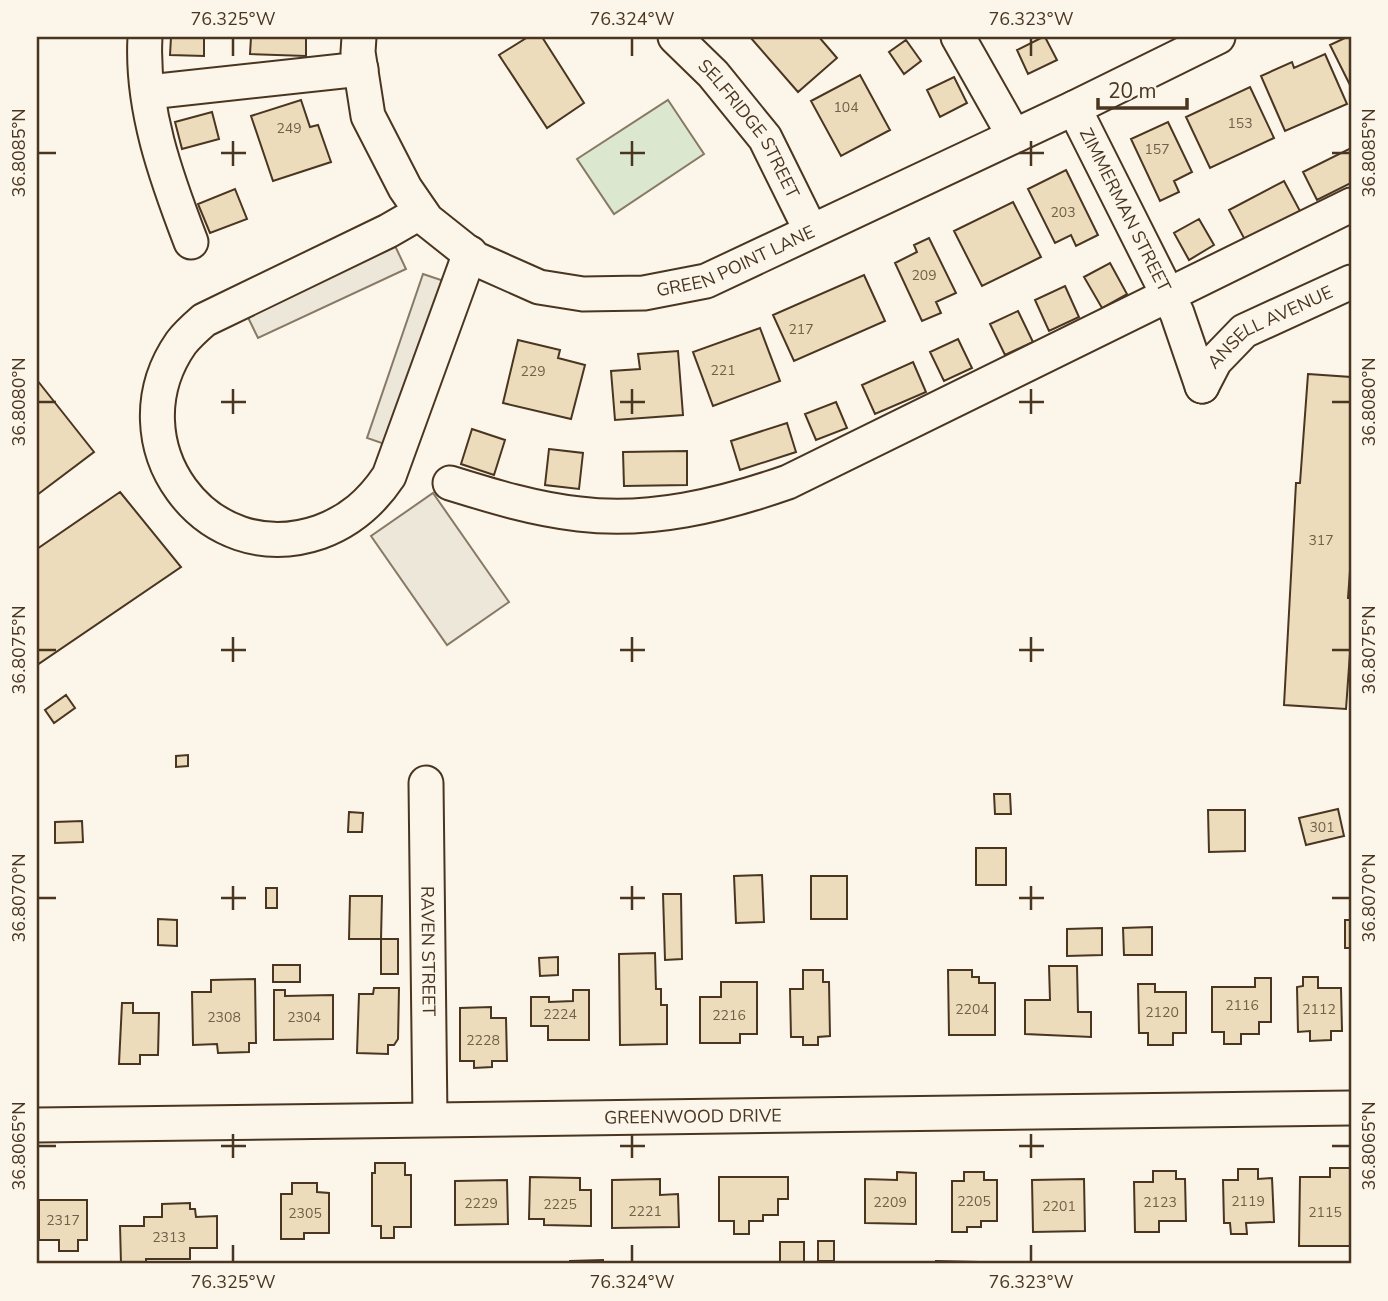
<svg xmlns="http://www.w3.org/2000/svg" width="1388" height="1301" font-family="'Nunito Sans',sans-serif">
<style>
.green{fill:#dce7d0;stroke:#887966;stroke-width:2}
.parking{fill:#ede7d9;stroke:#887966;stroke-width:2}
.building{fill:#ecdcbc;stroke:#4a3520;stroke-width:2}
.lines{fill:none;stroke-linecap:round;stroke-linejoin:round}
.minor-casing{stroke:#4a3520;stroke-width:37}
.minor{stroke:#fbf6e9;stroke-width:33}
.ticks{fill:none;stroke:#4a3520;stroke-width:2.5}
.labels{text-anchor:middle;stroke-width:5;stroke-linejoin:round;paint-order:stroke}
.number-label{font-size:14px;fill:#725f47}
.street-label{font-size:18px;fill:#4a3520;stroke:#fbf6e9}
.neatline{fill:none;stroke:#4a3520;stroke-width:2.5}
.ticks-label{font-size:18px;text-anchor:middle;fill:#4a3520}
</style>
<rect width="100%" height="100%" fill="#fbf6e9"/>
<path class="green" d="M 668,100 L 704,154 L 614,214 L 577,159 Z"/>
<path class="parking" d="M 388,231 L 406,269 L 258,338 L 240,301 Z
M 423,274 L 459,286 L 399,449 L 367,438 Z
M 433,493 L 509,602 L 447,645 L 371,536 Z"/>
<path class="building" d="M 171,37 L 204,37 L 204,56 L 170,55 Z
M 251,37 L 306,37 L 306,56 L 250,54 Z
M 528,37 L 542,37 L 584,103 L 547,128 L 499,55 Z
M 750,37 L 819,37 L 837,58 L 798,92 Z
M 1043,37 L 1045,37 L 1057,60 L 1028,74 L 1017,50 Z
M 1347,37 L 1351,37 L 1351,87 L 1330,45 Z
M 906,40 L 921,61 L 904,74 L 889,52 Z
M 1325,54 L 1347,104 L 1285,131 L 1261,76 L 1292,62 L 1294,68 Z
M 860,75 L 890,130 L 841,156 L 811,101 Z
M 954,77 L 967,103 L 940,117 L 927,90 Z
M 1250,87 L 1274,138 L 1210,168 L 1186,117 Z
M 301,100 L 310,127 L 318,125 L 331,162 L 273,181 L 251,116 Z
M 212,112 L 219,139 L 182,149 L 175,122 Z
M 1168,122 L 1192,172 L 1174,181 L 1179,192 L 1160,201 L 1131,139 Z
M 1351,148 L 1351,183 L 1317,200 L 1303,172 Z
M 1066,170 L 1098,235 L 1076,246 L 1071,235 L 1055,243 L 1028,189 Z
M 1284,181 L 1300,211 L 1245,240 L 1229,210 Z
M 235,189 L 247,219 L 210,233 L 198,204 Z
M 1013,202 L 1041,257 L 982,286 L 954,231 Z
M 1199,219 L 1214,245 L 1189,260 L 1174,233 Z
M 929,238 L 956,293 L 936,302 L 941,313 L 922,321 L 895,263 L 917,252 L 914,245 Z
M 1110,263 L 1127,294 L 1102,308 L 1084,277 Z
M 864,275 L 885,321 L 794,361 L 773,315 Z
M 1065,286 L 1079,317 L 1049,331 L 1035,300 Z
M 1018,311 L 1033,342 L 1005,355 L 990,324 Z
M 760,328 L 780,381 L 713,406 L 693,352 Z
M 958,339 L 972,368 L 944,381 L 930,352 Z
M 518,340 L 560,350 L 558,358 L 585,365 L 571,419 L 503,403 Z
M 678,351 L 683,415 L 615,420 L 611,371 L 640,369 L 638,354 Z
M 913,362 L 926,392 L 875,414 L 862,385 Z
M 1308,374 L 1351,377 L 1351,557 L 1348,598 L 1351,598 L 1351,639 L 1346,709 L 1284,705 L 1296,483 L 1300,483 Z
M 37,380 L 94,452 L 37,495 Z
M 836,402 L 847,428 L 816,440 L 805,414 Z
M 787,423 L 796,452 L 740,470 L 731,441 Z
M 472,429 L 505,440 L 494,475 L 461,464 Z
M 549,449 L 583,453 L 579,489 L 545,485 Z
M 687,451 L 687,485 L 624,486 L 623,452 Z
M 120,492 L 181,567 L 37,665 L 37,549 Z
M 66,695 L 75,708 L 54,723 L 45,710 Z
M 188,755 L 188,766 L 176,767 L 176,756 Z
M 994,794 L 1010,794 L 1011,814 L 995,814 Z
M 1338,809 L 1344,836 L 1306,845 L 1299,818 Z
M 1208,810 L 1245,810 L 1245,851 L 1209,852 Z
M 349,812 L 363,813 L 362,832 L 348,832 Z
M 82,821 L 83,842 L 55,843 L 55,822 Z
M 976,848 L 1006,848 L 1006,885 L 976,885 Z
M 762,875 L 764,922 L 736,923 L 734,876 Z
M 811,876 L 847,876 L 847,919 L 811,919 Z
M 266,888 L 277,888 L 277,908 L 266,908 Z
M 663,894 L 681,894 L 682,959 L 665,960 Z
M 350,896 L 382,896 L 381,939 L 349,939 Z
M 158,919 L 177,920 L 177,946 L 158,945 Z
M 1345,920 L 1351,920 L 1351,948 L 1345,948 Z
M 1152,927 L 1152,955 L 1124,955 L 1123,928 Z
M 1102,928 L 1102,955 L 1067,956 L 1067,929 Z
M 381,939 L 398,939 L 398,974 L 381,974 Z
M 655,953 L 656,989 L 661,989 L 661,1005 L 667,1005 L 667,1044 L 620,1045 L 619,954 Z
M 558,957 L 558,975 L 540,976 L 539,958 Z
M 273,965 L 300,965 L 300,982 L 273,982 Z
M 1049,966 L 1077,966 L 1078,1012 L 1091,1012 L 1091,1037 L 1025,1034 L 1025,1000 L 1050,1000 Z
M 803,970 L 823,970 L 823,982 L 829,982 L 830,1036 L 818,1037 L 818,1045 L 803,1045 L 803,1037 L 791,1037 L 790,989 L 803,989 Z
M 948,970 L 972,970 L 972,977 L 979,977 L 979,983 L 995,983 L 995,1035 L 949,1035 Z
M 1303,977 L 1318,977 L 1318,988 L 1341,988 L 1342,1031 L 1331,1031 L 1331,1040 L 1310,1041 L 1310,1031 L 1298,1032 L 1297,987 L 1303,986 Z
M 1255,978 L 1271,978 L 1271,1022 L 1259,1022 L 1259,1034 L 1241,1034 L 1241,1044 L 1224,1044 L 1224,1032 L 1212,1032 L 1212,987 L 1255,987 Z
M 255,979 L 256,1043 L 249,1043 L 249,1052 L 218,1053 L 217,1044 L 193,1045 L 192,992 L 211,992 L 211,980 Z
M 721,982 L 757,982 L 757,1034 L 740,1034 L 740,1043 L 700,1043 L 700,997 L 721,997 Z
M 1138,984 L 1155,984 L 1155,992 L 1186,992 L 1186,1033 L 1173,1033 L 1173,1045 L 1148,1045 L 1148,1033 L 1139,1033 Z
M 374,988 L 399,988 L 398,1039 L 394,1045 L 388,1045 L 388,1054 L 357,1053 L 359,994 L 373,994 Z
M 274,990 L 285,990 L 285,996 L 333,995 L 333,1039 L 274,1040 Z
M 573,990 L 589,990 L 589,1040 L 548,1040 L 548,1026 L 531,1026 L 531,997 L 549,997 L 549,1002 L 573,1001 Z
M 122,1003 L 133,1003 L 133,1013 L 159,1013 L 158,1055 L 140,1055 L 140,1064 L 119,1064 Z
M 491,1007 L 491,1018 L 506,1018 L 507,1061 L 492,1061 L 492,1067 L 474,1068 L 474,1061 L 460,1061 L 460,1008 Z
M 375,1163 L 405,1163 L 405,1175 L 411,1175 L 411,1227 L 394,1227 L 394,1238 L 381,1238 L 381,1226 L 372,1226 L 372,1173 L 375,1173 Z
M 1330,1168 L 1351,1168 L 1351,1246 L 1299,1246 L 1300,1177 L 1330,1177 Z
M 1238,1169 L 1258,1169 L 1258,1179 L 1272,1178 L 1274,1222 L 1246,1223 L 1247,1234 L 1231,1234 L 1230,1223 L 1224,1223 L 1223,1180 L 1238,1180 Z
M 1153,1171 L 1176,1171 L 1176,1179 L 1185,1179 L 1186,1221 L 1159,1221 L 1159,1232 L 1135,1232 L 1134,1182 L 1153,1182 Z
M 897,1172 L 916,1173 L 916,1224 L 865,1223 L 865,1179 L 897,1180 Z
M 964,1172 L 984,1172 L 984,1180 L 997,1180 L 997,1221 L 981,1221 L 981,1227 L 967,1227 L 967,1232 L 952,1232 L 952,1181 L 964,1181 Z
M 530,1177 L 580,1178 L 580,1190 L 591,1190 L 591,1226 L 544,1225 L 544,1219 L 529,1219 Z
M 719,1177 L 788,1177 L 788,1199 L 778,1199 L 778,1215 L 763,1215 L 763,1221 L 749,1221 L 749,1234 L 734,1234 L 734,1221 L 719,1221 Z
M 660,1179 L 660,1195 L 678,1194 L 679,1227 L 612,1228 L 612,1180 Z
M 1084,1179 L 1085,1231 L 1033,1232 L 1032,1180 Z
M 507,1180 L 508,1224 L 455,1225 L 455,1181 Z
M 292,1183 L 317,1183 L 317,1192 L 329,1193 L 329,1233 L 304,1233 L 304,1239 L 281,1239 L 281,1194 L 292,1194 Z
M 39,1200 L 87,1200 L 87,1240 L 78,1240 L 78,1251 L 59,1251 L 59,1240 L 39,1240 Z
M 190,1203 L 190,1209 L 195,1209 L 196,1217 L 217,1216 L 217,1248 L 190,1248 L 190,1259 L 146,1259 L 146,1264 L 121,1264 L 120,1226 L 144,1226 L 144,1217 L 162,1217 L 162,1204 Z
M 818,1241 L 834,1241 L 834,1261 L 818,1261 Z
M 780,1242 L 804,1242 L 804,1264 L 780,1264 Z
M 603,1260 L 603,1264 L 570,1264 L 570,1261 Z
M 936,1261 L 978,1262 L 977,1264 L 936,1264 Z"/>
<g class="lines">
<defs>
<g id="minor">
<path d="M 145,37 C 141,108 166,177 191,242"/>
<path id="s1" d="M 359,37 L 358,52 L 368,116 L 405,188 L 427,220 L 476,259 L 539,287 L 583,294 L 644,293 L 706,281 L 1074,108 L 1218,37"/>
<path id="s2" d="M 675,37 L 713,74 L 765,138 L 811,231"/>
<path d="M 958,37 L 1014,136"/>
<path d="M 149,92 L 361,69"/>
<path id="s3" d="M 1074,108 L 1177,313 L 1202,386"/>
<path d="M 421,212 L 388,231 L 204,320 C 196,327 187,335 181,343 C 112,442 205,572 320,532 C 350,521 371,503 389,476 L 470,253"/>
<path id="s4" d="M 1202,386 L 1215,361 L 1244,331 L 1351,282"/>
<path d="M 450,483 C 492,496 534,509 579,514 C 649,523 722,505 788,482 L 1351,205"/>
<path id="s5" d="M 426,783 L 430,1119"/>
<path id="s6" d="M 37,1125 L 1351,1108"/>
</g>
</defs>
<use href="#minor" class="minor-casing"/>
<use href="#minor" class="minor"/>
</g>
<path class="ticks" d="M 233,38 L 233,56M 632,38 L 632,56M 1031,38 L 1031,56M 233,141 L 233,166M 632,141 L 632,166M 1031,141 L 1031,166M 38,153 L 56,153M 221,153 L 246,153M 620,153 L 645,153M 1019,153 L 1044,153M 1332,153 L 1350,153M 233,389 L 233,414M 632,389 L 632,414M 1031,389 L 1031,414M 38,402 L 56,402M 221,402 L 246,402M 620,402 L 645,402M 1019,402 L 1044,402M 1332,402 L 1350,402M 233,637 L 233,662M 632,637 L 632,662M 1031,637 L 1031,662M 38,650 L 56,650M 221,650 L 246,650M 620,650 L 645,650M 1019,650 L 1044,650M 1332,650 L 1350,650M 233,886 L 233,910M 632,886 L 632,910M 1031,886 L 1031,910M 38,898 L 56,898M 221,898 L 246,898M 620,898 L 645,898M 1019,898 L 1044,898M 1332,898 L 1350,898M 233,1134 L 233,1158M 632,1134 L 632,1158M 1031,1134 L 1031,1158M 38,1146 L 56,1146M 221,1146 L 246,1146M 620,1146 L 645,1146M 1019,1146 L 1044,1146M 1332,1146 L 1350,1146M 233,1245 L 233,1262M 632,1245 L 632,1262M 1031,1245 L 1031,1262"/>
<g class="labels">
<g class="number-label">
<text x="846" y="112">104</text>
<text x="1240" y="128">153</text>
<text x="289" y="133">249</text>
<text x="1157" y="154">157</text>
<text x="1063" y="217">203</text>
<text x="924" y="280">209</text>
<text x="801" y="334">217</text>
<text x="723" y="375">221</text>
<text x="533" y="376">229</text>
<text x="1321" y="545">317</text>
<text x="1322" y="832">301</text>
<text x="1242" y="1010">2116</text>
<text x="972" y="1014">2204</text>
<text x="1319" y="1014">2112</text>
<text x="1162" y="1017">2120</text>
<text x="560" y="1019">2224</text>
<text x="729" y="1020">2216</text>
<text x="224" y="1022">2308</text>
<text x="304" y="1022">2304</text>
<text x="483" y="1045">2228</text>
<text x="974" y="1206">2205</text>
<text x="1248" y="1206">2119</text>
<text x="890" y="1207">2209</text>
<text x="1160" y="1207">2123</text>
<text x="481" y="1208">2229</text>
<text x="560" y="1209">2225</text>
<text x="1059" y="1211">2201</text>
<text x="645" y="1216">2221</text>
<text x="1325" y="1217">2115</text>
<text x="305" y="1218">2305</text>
<text x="63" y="1225">2317</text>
<text x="169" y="1242">2313</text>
</g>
<g class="street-label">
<text dy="6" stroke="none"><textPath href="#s2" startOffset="119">SELFRIDGE STREET</textPath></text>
<text dy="6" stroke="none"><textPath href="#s3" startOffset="114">ZIMMERMAN STREET</textPath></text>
<text dy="6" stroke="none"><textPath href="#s1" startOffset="534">GREEN POINT LANE</textPath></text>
<text dy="6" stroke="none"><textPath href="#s4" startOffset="94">ANSELL AVENUE</textPath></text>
<text dy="6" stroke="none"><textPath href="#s5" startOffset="168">RAVEN STREET</textPath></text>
<text dy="6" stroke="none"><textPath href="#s6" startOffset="656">GREENWOOD DRIVE</textPath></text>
</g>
</g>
<rect width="1388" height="1301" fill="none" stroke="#fbf6e9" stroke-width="77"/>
<path d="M1098 98v10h89v-10" fill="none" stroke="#4a3520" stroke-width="3.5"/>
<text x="1108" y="98" font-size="21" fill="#4a3520" stroke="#fbf6e9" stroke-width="5" paint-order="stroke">20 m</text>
<rect x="38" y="38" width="1312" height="1224" class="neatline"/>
<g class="ticks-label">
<text x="233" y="25">76.325°W</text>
<text x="632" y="25">76.324°W</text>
<text x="1031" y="25">76.323°W</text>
<text transform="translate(19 153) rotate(-90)" y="6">36.8085°N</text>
<text transform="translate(1369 153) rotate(-90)" y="6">36.8085°N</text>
<text transform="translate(19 402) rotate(-90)" y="6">36.8080°N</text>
<text transform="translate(1369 402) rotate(-90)" y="6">36.8080°N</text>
<text transform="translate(19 650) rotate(-90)" y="6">36.8075°N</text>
<text transform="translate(1369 650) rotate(-90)" y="6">36.8075°N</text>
<text transform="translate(19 898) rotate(-90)" y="6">36.8070°N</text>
<text transform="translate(1369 898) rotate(-90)" y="6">36.8070°N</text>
<text transform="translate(19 1146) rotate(-90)" y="6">36.8065°N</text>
<text transform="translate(1369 1146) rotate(-90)" y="6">36.8065°N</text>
<text x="233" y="1288">76.325°W</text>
<text x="632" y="1288">76.324°W</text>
<text x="1031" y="1288">76.323°W</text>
</g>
</svg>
